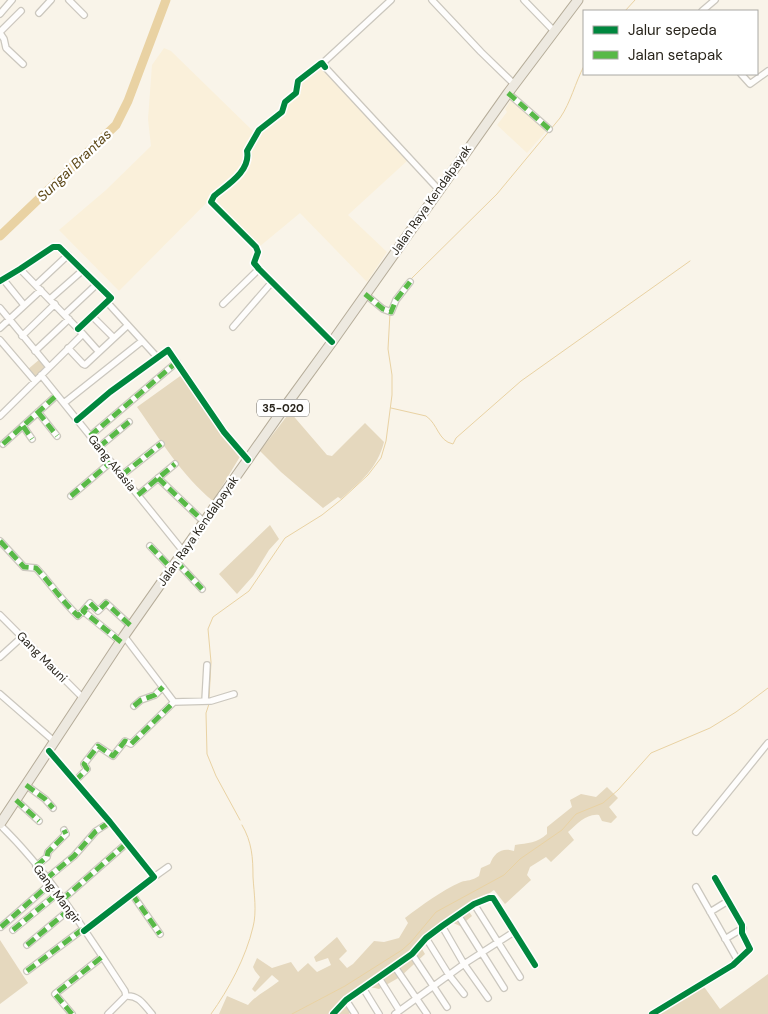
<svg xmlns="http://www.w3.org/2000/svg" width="768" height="1014" font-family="'DM Sans',sans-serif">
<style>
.built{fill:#faf0da}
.green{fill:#e5d8be}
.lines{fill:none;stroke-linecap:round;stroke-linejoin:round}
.stream{stroke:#e9d2a3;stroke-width:1}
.river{stroke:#e9d2a3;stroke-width:9}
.street-casing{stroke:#cbc7be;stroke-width:8}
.primary-casing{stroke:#b5ac99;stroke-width:11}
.street{stroke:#fefdfc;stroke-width:5.5}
.primary{stroke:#ede9e0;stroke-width:9}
.quiet{stroke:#58b947;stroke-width:5;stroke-dasharray:10 5;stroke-linecap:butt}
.cycleway-casing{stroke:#fff;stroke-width:9}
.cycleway{stroke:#00873e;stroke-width:6}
.labels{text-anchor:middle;stroke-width:4.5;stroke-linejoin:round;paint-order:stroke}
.shield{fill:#fff;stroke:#696660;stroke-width:1}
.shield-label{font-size:11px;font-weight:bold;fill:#29251c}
.street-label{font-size:12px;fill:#29251c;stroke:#fff}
.water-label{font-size:14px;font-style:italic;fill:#5e4919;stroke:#fff}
</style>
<rect width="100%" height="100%" fill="#f9f4e9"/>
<path class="built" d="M 164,48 L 171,51 L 255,133 L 246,161 L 240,169 L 119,291 L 59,230 L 106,190 L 151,146 L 148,119 L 152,65 Z
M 320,66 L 407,161 L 348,215 L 387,252 L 367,282 L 300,213 L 259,247 L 214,202 L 215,197 L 245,169 L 250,160 L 249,149 L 262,130 L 282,116 L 286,110 L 286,105 L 298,96 L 299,83 Z
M 512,98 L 548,129 L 527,153 L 497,125 L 507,112 L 505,109 Z"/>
<path class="green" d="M 40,359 L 46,367 L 35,379 L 27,370 Z
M 183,374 L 241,455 L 213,501 C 182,476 160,439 137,407 Z
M 290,412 L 327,455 L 332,456 L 365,423 L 384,442 C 377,469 361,481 341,499 L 338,497 L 323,508 L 281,472 L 260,451 Z
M 270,525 L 279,539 L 269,550 L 253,576 L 237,594 L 219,574 Z
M 607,787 L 618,798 L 609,807 L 617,817 L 611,823 L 602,821 L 599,815 C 587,813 577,824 568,832 L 574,840 L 551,862 L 546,857 L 530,867 L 527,875 L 531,880 L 505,904 L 494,890 L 467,909 L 472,916 L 460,926 L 447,920 L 422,949 L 425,954 L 400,977 L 379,989 C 366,985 359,991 350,999 L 351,1012 L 349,1014 L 219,1014 L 227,996 L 248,1005 C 255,996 269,989 279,981 L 272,975 L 255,992 L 252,989 L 260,977 L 255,971 L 253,967 L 257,958 L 272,968 L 291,962 L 298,972 L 308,963 L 317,972 L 331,965 L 328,958 L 316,962 L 314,957 L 337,937 L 347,951 L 339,959 L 347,968 L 353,964 L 374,941 L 384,942 L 399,938 L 408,923 L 405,918 C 422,905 441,891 461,882 C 467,880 472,881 479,876 L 481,868 L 490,864 C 494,853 502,847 514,851 L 515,845 C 528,843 537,843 547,834 L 547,827 L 572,807 L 570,800 L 581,794 L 596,797 Z
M 0,940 L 28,983 L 0,1004 Z
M 768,974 L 768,1014 L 658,1014 L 655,1009 L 702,984 L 720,1009 Z"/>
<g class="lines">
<path class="stream" d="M 625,11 L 635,0
M 411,279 L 497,194 L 560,118 C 571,102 575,83 584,66
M 396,295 L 403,287
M 391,408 L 426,416 C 438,424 438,441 453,444 L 456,438 L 521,381 L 690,261
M 209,698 L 211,662 L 208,629 L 213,617 L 249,591 L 285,538 L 322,515 L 342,499 L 368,475 L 381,458 L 386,441 L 392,395 L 392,375 L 388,349 L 390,313
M 209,704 L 206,713 L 207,754 L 216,776 L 240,820
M 211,1014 C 229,989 246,957 253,927 C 257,912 254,893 253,877 C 253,858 252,842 242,825
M 292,1014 L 345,986 L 402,950 L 411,942 L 436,912 L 504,875 L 520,859 L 562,830 L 576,814 L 603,803 L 618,790 L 651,753 L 710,728 L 736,712 L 768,688"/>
<path class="river" d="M 0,236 L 116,125 L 128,101 L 166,0"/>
<defs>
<path id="street" d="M 69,0 L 84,15
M 391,0 L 325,61 L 324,66 L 439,190
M 432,0 L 481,52 L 514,84
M 524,0 L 554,31
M 702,11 L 715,0
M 39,13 L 51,0
M 0,14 L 12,0
M 0,32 L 21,11
M 0,33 L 4,39 L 6,48 L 23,64
M 325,67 L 322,63 L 320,64 L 298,81 L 296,93 L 285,102 L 282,112 L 259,130 L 247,151 C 251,171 227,185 214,196 L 211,202 L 256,247 L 258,252 L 254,263 L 259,269 L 332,342
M 741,74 L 750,84 L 768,71
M 508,93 L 549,129
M 3,279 L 24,305
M 0,281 L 20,269 L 53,247 L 59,247 L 111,298 L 78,329
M 36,285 L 68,255
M 365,294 L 383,309 L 391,312 L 396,300 L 410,282
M 50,299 L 83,270
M 107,302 L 157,357
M 223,304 L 259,269
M 0,308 L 49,367
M 65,314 L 97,284
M 92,316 L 114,338
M 233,327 L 272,282
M 0,328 L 41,290
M 83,334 L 99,352
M 22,336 L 55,304
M 0,340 L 35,381
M 68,348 L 83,364 L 85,365 L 128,325
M 35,351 L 69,319
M 41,375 L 183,551
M 64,403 L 142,341
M 38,412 L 57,436
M 0,416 L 83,334 L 20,269
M 77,420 L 110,392 L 168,350 L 224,432 L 248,460
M 23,426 L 32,439
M 90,436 L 177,362
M 3,444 L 57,395
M 99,447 L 129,422
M 122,475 L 161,444
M 158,478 L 204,522
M 138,495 L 175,464
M 71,496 L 111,462
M 0,541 L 24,567 L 36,568 C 51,584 62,601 78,616 L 83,611
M 150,546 L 171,568
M 176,561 L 202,589
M 0,615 L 84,699
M 124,636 L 174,702 L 211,701 L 234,694
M 121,642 L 83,611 L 90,603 L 98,611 L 106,603 L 131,626
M 0,657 L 22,637
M 0,694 L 55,742
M 205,701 L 207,665
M 134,706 L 141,700 L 155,695 L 163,687
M 49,751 L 110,822 L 154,877 L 84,931
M 75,781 L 87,769 L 84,764 L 98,746 L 113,756 L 125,741 L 131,744 L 174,702
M 26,785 L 45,799 L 53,808
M 16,800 L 39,821
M 0,825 C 48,871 88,935 125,991 L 126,996 L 108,1014
M 696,832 L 768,743
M 36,866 L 47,857 L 48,852 L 66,834 L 64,830
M 154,877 L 168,867
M 46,879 L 74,856 L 96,831 L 110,822
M 696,887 L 738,961
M 132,894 L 160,934
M 62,900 L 127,843
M 474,904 L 520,977
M 710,912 L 728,901
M 458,915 L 504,988
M 442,926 L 464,964 L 488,998
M 1,927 L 50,884
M 13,930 L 57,894
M 426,938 L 449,975 L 464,994
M 725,939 L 743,928
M 27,945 L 69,910
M 412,954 L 447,1007
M 395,967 L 427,1014
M 27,971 L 83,929
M 379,978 L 399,1010
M 363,988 L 379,1014
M 126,996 C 139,995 144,1005 152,1014
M 346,1000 L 355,1014
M 72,1014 L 55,994 L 102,957
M 333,1014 L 346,1000 L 412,954 L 426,938 L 442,926 L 474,904 L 489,898 L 493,898 L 535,965
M 395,1014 L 464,964 L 514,932
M 652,1014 L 733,965 L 750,949 L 742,933 L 742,925 L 715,878"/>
<path id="primary" d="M 0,824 L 124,636 L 284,408 L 332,342 L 508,93 L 578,0"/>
</defs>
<use href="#street" class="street-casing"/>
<use href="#primary" class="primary-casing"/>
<use href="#street" class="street"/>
<use href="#primary" class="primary"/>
<path class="quiet" d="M 508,93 L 549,129
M 365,294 L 383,309 L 391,312 L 396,300 L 410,282
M 38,412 L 57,436
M 23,426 L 32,439
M 90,436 L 177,362
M 3,444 L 57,395
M 99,447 L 129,422
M 122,475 L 161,444
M 158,478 L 204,522
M 138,495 L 175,464
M 71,496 L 111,462
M 0,541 L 24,567 L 36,568 C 51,584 62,601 78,616 L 83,611
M 150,546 L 171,568
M 176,561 L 202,589
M 121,642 L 83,611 L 90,603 L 98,611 L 106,603 L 131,626
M 134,706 L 141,700 L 155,695 L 163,687
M 75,781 L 87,769 L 84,764 L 98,746 L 113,756 L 125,741 L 131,744 L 174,702
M 26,785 L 45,799 L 53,808
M 16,800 L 39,821
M 36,866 L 47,857 L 48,852 L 66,834 L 64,830
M 46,879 L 74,856 L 96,831 L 110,822
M 132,894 L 160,934
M 62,900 L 127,843
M 1,927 L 50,884
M 13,930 L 57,894
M 27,945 L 69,910
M 27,971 L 83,929
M 72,1014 L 55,994 L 102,957"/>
<defs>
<path id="cycleway" d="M 325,67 L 322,63 L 320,64 L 298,81 L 296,93 L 285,102 L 282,112 L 259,130 L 247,151 C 251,171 227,185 214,196 L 211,202 L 256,247 L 258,252 L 254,263 L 259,269 L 332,342
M 0,281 L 20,269 L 53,247 L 59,247 L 111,298 L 78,329
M 77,420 L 110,392 L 168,350 L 224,432 L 248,460
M 49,751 L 110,822 L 154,877 L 84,931
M 333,1014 L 346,1000 L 412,954 L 426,938 L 442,926 L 474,904 L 489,898 L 493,898 L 535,965
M 652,1014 L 733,965 L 750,949 L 742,933 L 742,925 L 715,878"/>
</defs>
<use href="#cycleway" class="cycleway-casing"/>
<use href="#cycleway" class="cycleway"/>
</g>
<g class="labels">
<rect class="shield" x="257" y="399.5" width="52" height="17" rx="4"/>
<g class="shield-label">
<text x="283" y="412">35-020</text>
</g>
<g class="street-label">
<text transform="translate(431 200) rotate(-55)" y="4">Jalan Raya Kendalpayak</text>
<text transform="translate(112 463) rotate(51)" y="4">Gang Akasia</text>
<text transform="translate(198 531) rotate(-55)" y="4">Jalan Raya Kendalpayak</text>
<text transform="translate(42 657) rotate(45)" y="4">Gang Mauni</text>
<text transform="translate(57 894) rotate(53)" y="4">Gang Mangir</text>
</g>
<g class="water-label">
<text transform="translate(74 165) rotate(-44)" y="5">Sungai Brantas</text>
</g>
</g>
<rect x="583" y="10" width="175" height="65" fill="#ffffff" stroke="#a9a8a4"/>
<rect x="593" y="26" width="25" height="8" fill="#00873e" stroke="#a9a8a4"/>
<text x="628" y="35" font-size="15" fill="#29251c">Jalur sepeda</text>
<rect x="593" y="51" width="25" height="8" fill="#58b947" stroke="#a9a8a4"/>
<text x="628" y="60" font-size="15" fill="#29251c">Jalan setapak</text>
</svg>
